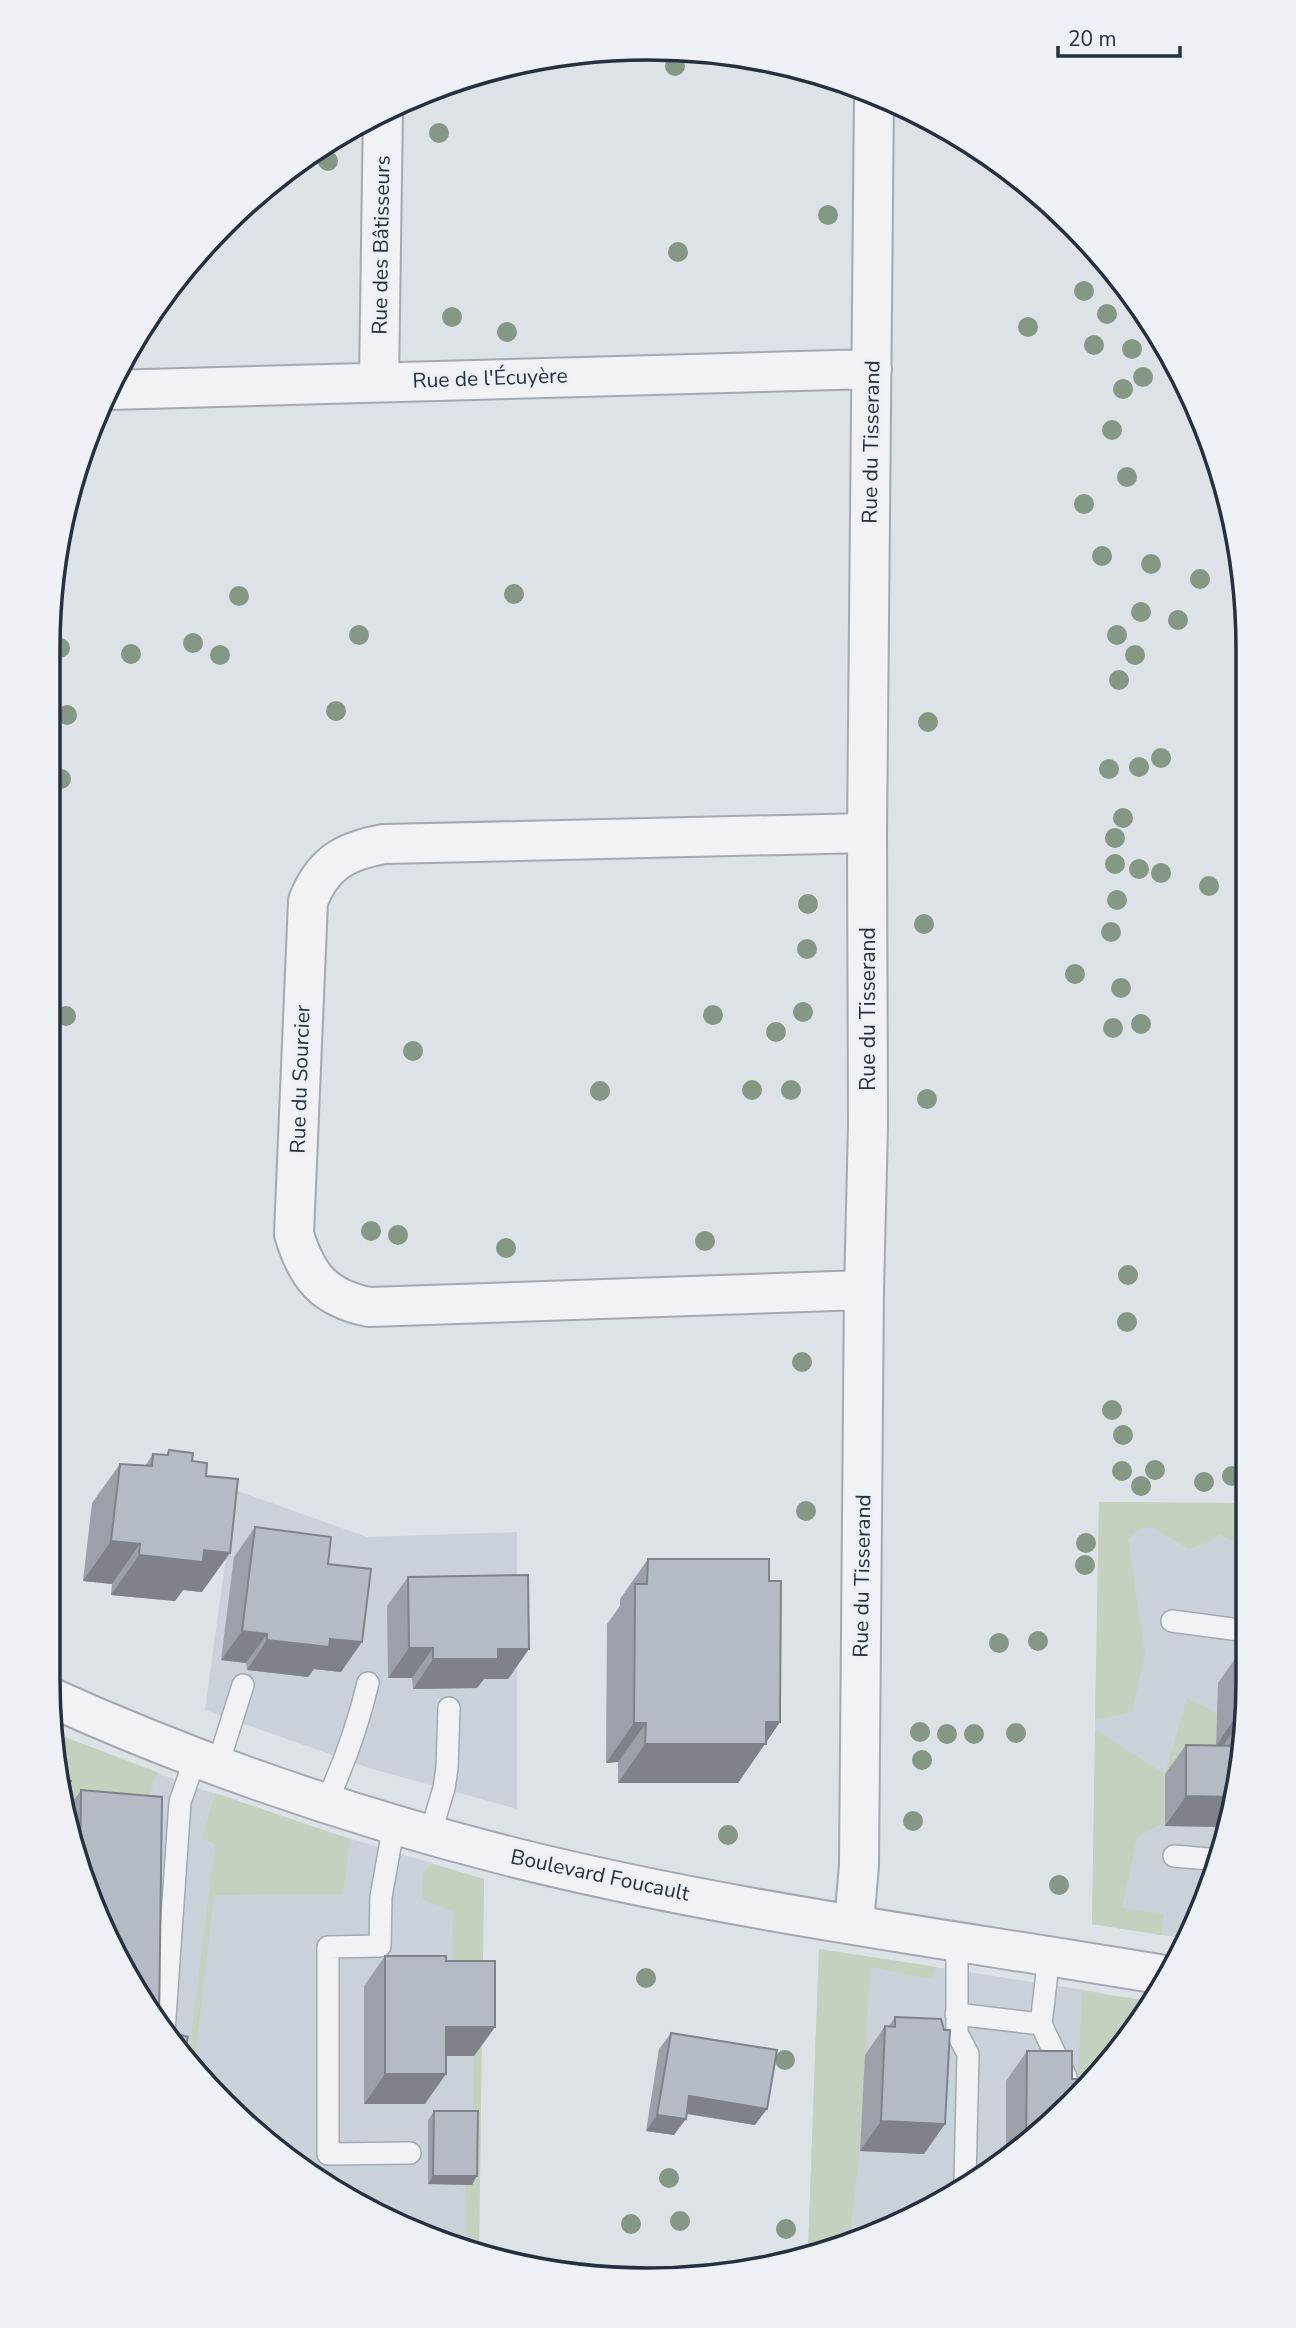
<svg xmlns="http://www.w3.org/2000/svg" width="1296" height="2328" font-family="'Nunito Sans',sans-serif">
<style>
.built{fill:#cbd1d9}
.green{fill:#c4d1bf}
.lines{fill:none;stroke-linecap:round;stroke-linejoin:round}
.service-casing{stroke:#a3a9b1;stroke-width:24}
.minor-casing{stroke:#a3a9b1;stroke-width:42}
.tertiary-casing{stroke:#a3a9b1;stroke-width:42}
.service{stroke:#f0f2f6;stroke-width:21}
.minor{stroke:#f0f2f6;stroke-width:38}
.tertiary{stroke:#f0f2f6;stroke-width:38}
.tree{fill:#859785}
.wall{fill:#9ca1a9}
.shaded-wall{fill:#7f8389}
.building{fill:#b5bbc4;stroke:#7f8389;stroke-width:2}
.labels{text-anchor:middle;stroke-width:6;stroke-linejoin:round;paint-order:stroke}
.street-label{font-size:21px;fill:#27303e;stroke:#edf0f5}
.rim{fill:none;stroke:#27303e;stroke-width:3.5}
</style>
<rect width="100%" height="100%" fill="#dde2e7"/>
<path class="built" d="M 235,1490 L 367,1537 L 517,1532 L 517,1809 L 369,1768 L 205,1710 Z
M 1099,1502 L 1247,1503 L 1247,1719 L 1217,1873 L 1187,1939 L 1092,1924 Z
M 59,1735 L 192,1786 L 315,1828 L 484,1879 L 479,2251 L 467,2249 L 314,2179 L 171,2045 L 58,1747 Z
M 819,1949 L 1104,1993 L 1102,2061 L 1044,2132 L 878,2235 L 808,2251 Z"/>
<path class="green" d="M 1099,1502 L 1247,1503 L 1247,1555 L 1235,1543 L 1220,1534 L 1209,1542 L 1189,1549 L 1153,1528 L 1141,1528 L 1128,1539 L 1145,1654 L 1132,1712 L 1095,1720 Z
M 1187,1698 L 1217,1713 L 1216,1745 L 1165,1775 L 1165,1826 L 1161,1824 L 1137,1838 L 1122,1908 L 1164,1914 L 1161,1935 L 1092,1924 L 1095,1729 L 1165,1774 Z
M 59,1735 L 157,1772 L 150,1794 L 139,1795 L 70,1820 L 58,1747 Z
M 215,1793 L 350,1839 L 343,1894 L 214,1895 L 194,2067 L 188,2061 L 215,1844 L 202,1839 Z
M 432,1864 L 484,1879 L 479,2250 L 700,2276 L 687,2279 L 492,2260 L 467,2249 L 466,2185 L 472,2184 L 474,1992 L 451,1985 L 453,1912 L 422,1899 L 423,1872 Z
M 819,1949 L 936,1967 L 931,1979 L 870,1967 L 860,2151 L 849,2242 L 808,2251 Z
M 1082,1991 L 1151,2001 L 1078,2090 L 1078,2078 Z"/>
<g class="lines">
<defs>
<path id="service" d="M 1172,1621 L 1247,1631
M 218,1764 L 243,1685
M 326,1803 C 344,1764 358,1725 368,1683
M 394,1824 L 381,1897 L 380,1946 L 328,1947 L 328,2154 L 410,2153
M 430,1835 L 444,1788 L 447,1768 L 449,1708
M 1174,1856 L 1220,1860
M 957,1941 L 957,2033 L 968,2054 L 965,2181
M 956,2014 L 1041,2024 L 1049,1956
M 1041,2024 L 1066,2077 L 1066,2105
M 164,2032 L 180,1802 L 196,1756"/>
<path id="minor" d="M 379,381 L 383,109
M 109,390 L 872,369
M 864,1290 L 369,1307 C 324,1298 307,1277 294,1234 L 308,901 C 323,863 345,851 384,844 L 867,833
M 854,1924 L 859,1865 L 864,1290 L 868,1125 L 867,833 L 874,94"/>
<path id="tertiary" d="M 50,1697 C 198,1764 354,1817 512,1857 C 728,1911 951,1939 1170,1976"/>
</defs>
<use href="#service" class="service-casing"/>
<use href="#minor" class="minor-casing"/>
<use href="#tertiary" class="tertiary-casing"/>
<use href="#service" class="service"/>
<use href="#minor" class="minor"/>
<use href="#tertiary" class="tertiary"/>
</g>
<g class="tree">
<circle cx="675" cy="66" r="10"/>
<circle cx="439" cy="133" r="10"/>
<circle cx="328" cy="161" r="10"/>
<circle cx="828" cy="215" r="10"/>
<circle cx="678" cy="252" r="10"/>
<circle cx="1084" cy="291" r="10"/>
<circle cx="1107" cy="314" r="10"/>
<circle cx="452" cy="317" r="10"/>
<circle cx="1028" cy="327" r="10"/>
<circle cx="507" cy="332" r="10"/>
<circle cx="1094" cy="345" r="10"/>
<circle cx="1132" cy="349" r="10"/>
<circle cx="1143" cy="377" r="10"/>
<circle cx="1123" cy="389" r="10"/>
<circle cx="1112" cy="430" r="10"/>
<circle cx="1127" cy="477" r="10"/>
<circle cx="1084" cy="504" r="10"/>
<circle cx="1102" cy="556" r="10"/>
<circle cx="1151" cy="564" r="10"/>
<circle cx="1200" cy="579" r="10"/>
<circle cx="514" cy="594" r="10"/>
<circle cx="239" cy="596" r="10"/>
<circle cx="1141" cy="612" r="10"/>
<circle cx="1178" cy="620" r="10"/>
<circle cx="359" cy="635" r="10"/>
<circle cx="1117" cy="635" r="10"/>
<circle cx="193" cy="643" r="10"/>
<circle cx="60" cy="648" r="10"/>
<circle cx="131" cy="654" r="10"/>
<circle cx="220" cy="655" r="10"/>
<circle cx="1135" cy="655" r="10"/>
<circle cx="1119" cy="680" r="10"/>
<circle cx="336" cy="711" r="10"/>
<circle cx="67" cy="715" r="10"/>
<circle cx="928" cy="722" r="10"/>
<circle cx="1161" cy="758" r="10"/>
<circle cx="1139" cy="767" r="10"/>
<circle cx="1109" cy="769" r="10"/>
<circle cx="61" cy="779" r="10"/>
<circle cx="1123" cy="818" r="10"/>
<circle cx="1115" cy="838" r="10"/>
<circle cx="1115" cy="864" r="10"/>
<circle cx="1139" cy="869" r="10"/>
<circle cx="1161" cy="873" r="10"/>
<circle cx="1209" cy="886" r="10"/>
<circle cx="1117" cy="900" r="10"/>
<circle cx="808" cy="904" r="10"/>
<circle cx="924" cy="924" r="10"/>
<circle cx="1111" cy="932" r="10"/>
<circle cx="807" cy="949" r="10"/>
<circle cx="1075" cy="974" r="10"/>
<circle cx="1121" cy="988" r="10"/>
<circle cx="803" cy="1012" r="10"/>
<circle cx="713" cy="1015" r="10"/>
<circle cx="66" cy="1016" r="10"/>
<circle cx="1141" cy="1024" r="10"/>
<circle cx="1113" cy="1028" r="10"/>
<circle cx="776" cy="1032" r="10"/>
<circle cx="413" cy="1051" r="10"/>
<circle cx="752" cy="1090" r="10"/>
<circle cx="791" cy="1090" r="10"/>
<circle cx="600" cy="1091" r="10"/>
<circle cx="927" cy="1099" r="10"/>
<circle cx="371" cy="1231" r="10"/>
<circle cx="398" cy="1235" r="10"/>
<circle cx="705" cy="1241" r="10"/>
<circle cx="506" cy="1248" r="10"/>
<circle cx="1128" cy="1275" r="10"/>
<circle cx="1127" cy="1322" r="10"/>
<circle cx="802" cy="1362" r="10"/>
<circle cx="1112" cy="1410" r="10"/>
<circle cx="1123" cy="1435" r="10"/>
<circle cx="1155" cy="1470" r="10"/>
<circle cx="1122" cy="1471" r="10"/>
<circle cx="1232" cy="1476" r="10"/>
<circle cx="1204" cy="1482" r="10"/>
<circle cx="1141" cy="1486" r="10"/>
<circle cx="806" cy="1511" r="10"/>
<circle cx="1086" cy="1543" r="10"/>
<circle cx="1085" cy="1565" r="10"/>
<circle cx="1038" cy="1641" r="10"/>
<circle cx="999" cy="1643" r="10"/>
<circle cx="920" cy="1732" r="10"/>
<circle cx="1016" cy="1733" r="10"/>
<circle cx="947" cy="1734" r="10"/>
<circle cx="974" cy="1734" r="10"/>
<circle cx="922" cy="1760" r="10"/>
<circle cx="913" cy="1821" r="10"/>
<circle cx="728" cy="1835" r="10"/>
<circle cx="1059" cy="1885" r="10"/>
<circle cx="646" cy="1978" r="10"/>
<circle cx="785" cy="2060" r="10"/>
<circle cx="669" cy="2178" r="10"/>
<circle cx="680" cy="2221" r="10"/>
<circle cx="631" cy="2224" r="10"/>
<circle cx="786" cy="2229" r="10"/>
</g>
<path class="wall" d="M 169,1450 L 192,1461 L 206,1476 L 202,1592 L 183,1590 L 175,1601 L 111,1595 L 112,1584 L 83,1581 L 92,1503 L 120,1464 L 145,1466 L 153,1454 L 166,1455 Z
M 255,1527 L 328,1564 L 341,1672 L 314,1669 L 308,1677 L 247,1670 L 246,1663 L 221,1660 L 234,1557 Z
M 648,1559 L 769,1581 L 780,1722 L 738,1783 L 618,1783 L 618,1762 L 606,1763 L 607,1624 L 620,1606 L 620,1599 Z
M 408,1577 L 529,1649 L 508,1679 L 484,1679 L 477,1688 L 413,1689 L 412,1678 L 388,1678 L 387,1606 Z
M 1239,1653 L 1247,1719 L 1226,1827 L 1165,1826 L 1165,1774 L 1186,1745 L 1216,1745 L 1218,1683 Z
M 81,1790 L 159,2023 L 79,1873 L 68,1808 Z
M 385,1956 L 446,1961 L 495,2027 L 474,2056 L 446,2056 L 425,2104 L 364,2104 L 364,1986 Z
M 895,2017 L 924,2154 L 860,2151 L 865,2055 L 885,2026 L 889,2026 Z
M 671,2033 L 755,2125 L 686,2114 L 674,2135 L 646,2131 L 659,2049 Z
M 1027,2051 L 1044,2132 L 1006,2156 L 1006,2081 Z
M 434,2111 L 472,2185 L 428,2184 L 428,2120 Z"/>
<path class="shaded-wall" d="M 111,1541 L 140,1544 L 112,1584 L 83,1581 Z
M 204,1550 L 230,1553 L 202,1592 L 183,1590 L 175,1601 L 111,1595 L 139,1555 Z
M 242,1631 L 267,1634 L 246,1663 L 221,1660 Z
M 330,1639 L 362,1642 L 341,1672 L 314,1669 L 308,1677 L 247,1670 L 267,1640 Z
M 409,1648 L 433,1648 L 412,1678 L 388,1678 Z
M 498,1649 L 529,1649 L 508,1679 L 484,1679 L 477,1688 L 413,1689 L 433,1659 Z
M 1236,1716 L 1244,1716 L 1223,1746 L 1216,1746 Z
M 766,1722 L 780,1722 L 738,1783 L 618,1783 L 645,1744 Z
M 634,1723 L 646,1723 L 618,1762 L 606,1763 Z
M 1186,1796 L 1232,1797 L 1226,1827 L 1165,1826 Z
M 446,2027 L 495,2027 L 474,2056 L 426,2056 Z
M 385,2074 L 446,2074 L 425,2104 L 364,2104 Z
M 689,2096 L 767,2109 L 755,2125 L 678,2112 Z
M 657,2115 L 686,2119 L 674,2135 L 646,2131 Z
M 881,2121 L 945,2124 L 924,2154 L 860,2151 Z
M 433,2176 L 477,2176 L 472,2185 L 428,2184 Z"/>
<path class="building" d="M 48,1431 L 58,1436 L 48,1458 Z
M 169,1450 L 193,1453 L 192,1461 L 207,1463 L 206,1476 L 238,1479 L 230,1553 L 204,1550 L 203,1562 L 193,1561 L 139,1555 L 140,1544 L 111,1541 L 120,1464 L 152,1466 L 153,1454 L 168,1455 Z
M 255,1527 L 331,1537 L 328,1564 L 371,1569 L 362,1642 L 330,1639 L 329,1647 L 267,1640 L 267,1634 L 242,1631 Z
M 648,1559 L 769,1559 L 769,1581 L 781,1581 L 780,1709 L 780,1722 L 766,1722 L 766,1744 L 645,1744 L 646,1723 L 634,1723 L 635,1601 L 635,1584 L 647,1584 Z
M 528,1575 L 529,1649 L 498,1649 L 498,1659 L 433,1659 L 433,1648 L 409,1648 L 408,1577 Z
M 1239,1653 L 1247,1653 L 1247,1719 L 1244,1738 L 1244,1716 L 1236,1716 Z
M 1186,1745 L 1242,1746 L 1232,1797 L 1186,1796 Z
M 63,1777 L 71,1781 L 66,1791 Z
M 81,1790 L 162,1797 L 159,2023 L 80,1875 Z
M 385,1956 L 446,1956 L 446,1961 L 495,1961 L 495,2027 L 446,2027 L 446,2074 L 385,2074 Z
M 895,2017 L 941,2019 L 944,2030 L 950,2030 L 945,2124 L 881,2121 L 885,2026 L 895,2027 Z
M 162,2029 L 188,2037 L 183,2056 L 171,2045 Z
M 671,2033 L 777,2050 L 767,2109 L 689,2096 L 686,2119 L 657,2115 Z
M 1027,2051 L 1072,2051 L 1072,2079 L 1087,2079 L 1044,2132 L 1026,2143 Z
M 434,2111 L 478,2111 L 477,2176 L 433,2176 Z"/>
<g class="labels">
<g class="street-label">
<text transform="translate(381 245) rotate(-89)" y="7">Rue des Bâtisseurs</text>
<text transform="translate(490 378) rotate(-2)" y="7">Rue de l'Écuyère</text>
<text transform="translate(871 442) rotate(-89)" y="7">Rue du Tisserand</text>
<text transform="translate(868 1009) rotate(-90)" y="7">Rue du Tisserand</text>
<text transform="translate(300 1079) rotate(-88)" y="7">Rue du Sourcier</text>
<text transform="translate(862 1576) rotate(-89)" y="7">Rue du Tisserand</text>
<text transform="translate(600 1875) rotate(12)" y="7">Boulevard Foucault</text>
</g>
</g>
<path d="M0 0H1296V2328H0ZM648 60H648A588 588 0 0 1 1236 648V1680A588 588 0 0 1 648 2268H648A588 588 0 0 1 60 1680V648A588 588 0 0 1 648 60Z" fill="#edf0f5" fill-rule="evenodd"/>
<path class="rim" d="M648 60H648A588 588 0 0 1 1236 648V1680A588 588 0 0 1 648 2268H648A588 588 0 0 1 60 1680V648A588 588 0 0 1 648 60Z"/>
<path d="M1058 46v10h122v-10" fill="none" stroke="#27303e" stroke-width="3.5"/>
<text x="1068" y="46" font-size="21" fill="#27303e" stroke="#edf0f5" stroke-width="5" paint-order="stroke">20 m</text>
</svg>
